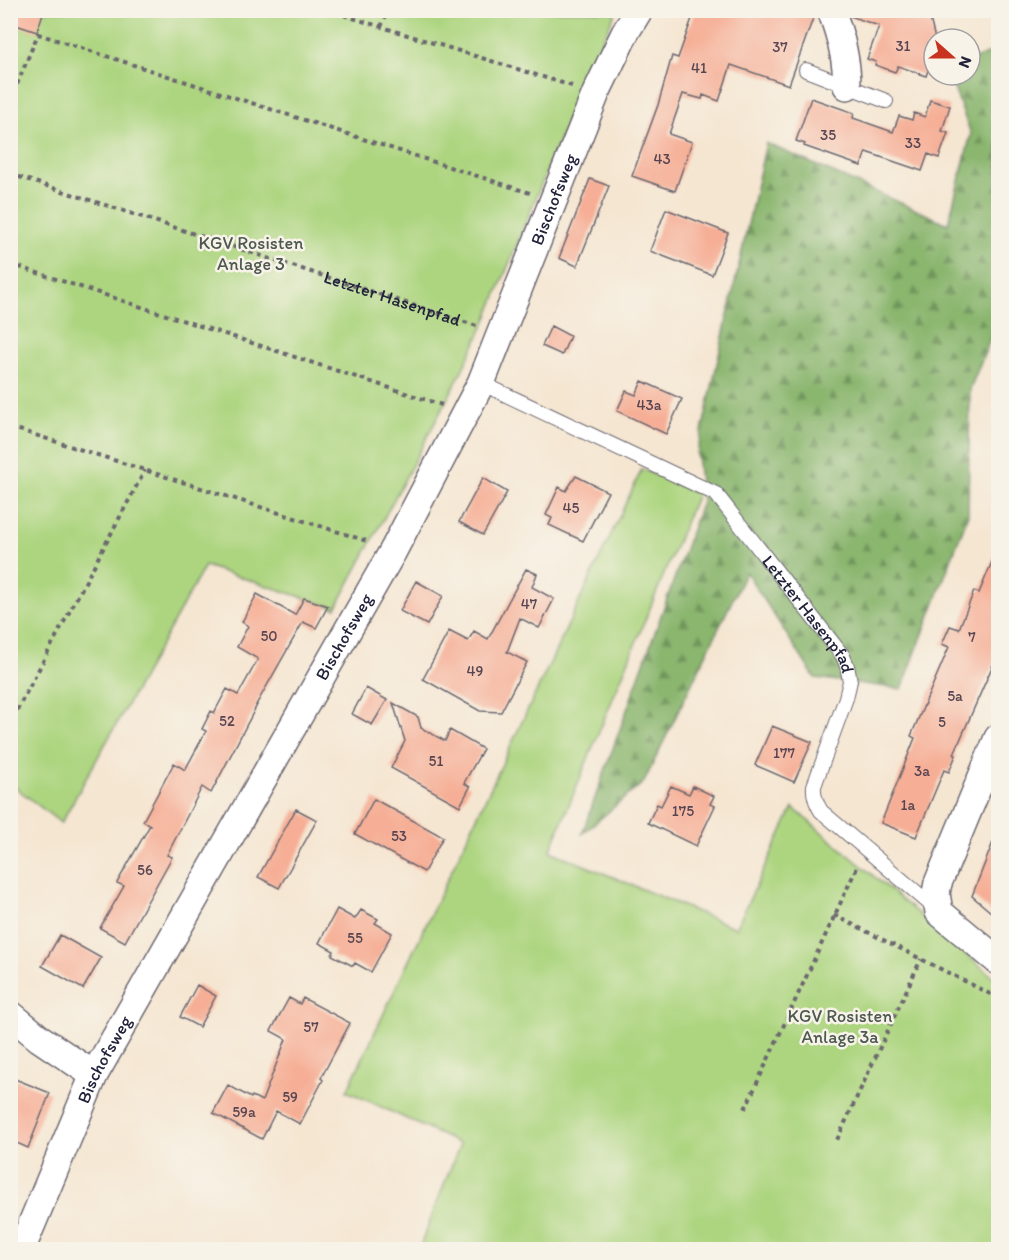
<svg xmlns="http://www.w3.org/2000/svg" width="1009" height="1260" font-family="Itim,sans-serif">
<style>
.forest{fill:url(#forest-firs);stroke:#566c54;stroke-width:1.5}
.garden{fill:#add580;stroke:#687c5e;stroke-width:1.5}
.building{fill:#f6af96}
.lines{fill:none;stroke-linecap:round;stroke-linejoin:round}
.service-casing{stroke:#6c6770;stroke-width:16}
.minor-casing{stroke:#6c6770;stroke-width:30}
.path{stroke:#6c6770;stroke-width:4;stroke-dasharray:4.5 4.5;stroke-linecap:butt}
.service{stroke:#fff;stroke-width:14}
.minor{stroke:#fff;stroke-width:27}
.labels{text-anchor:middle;stroke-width:5;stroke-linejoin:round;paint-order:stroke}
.number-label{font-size:15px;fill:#574552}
.street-label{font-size:18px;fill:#22223b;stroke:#f7f3e8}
.park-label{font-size:18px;fill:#4c5850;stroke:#f7f3e8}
</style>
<defs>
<pattern id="forest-firs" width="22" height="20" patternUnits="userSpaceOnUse" patternTransform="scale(1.5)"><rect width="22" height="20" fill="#8ab66e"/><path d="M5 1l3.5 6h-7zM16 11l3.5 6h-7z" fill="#70945c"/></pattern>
</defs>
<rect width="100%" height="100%" fill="#f7f3e8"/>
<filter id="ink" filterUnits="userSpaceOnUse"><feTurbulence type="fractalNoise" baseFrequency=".0167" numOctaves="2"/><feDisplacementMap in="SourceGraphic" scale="12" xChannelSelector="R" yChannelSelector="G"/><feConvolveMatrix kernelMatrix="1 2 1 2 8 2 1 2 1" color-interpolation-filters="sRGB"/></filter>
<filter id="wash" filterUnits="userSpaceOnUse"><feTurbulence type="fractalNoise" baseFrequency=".008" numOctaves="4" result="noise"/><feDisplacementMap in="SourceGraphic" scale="24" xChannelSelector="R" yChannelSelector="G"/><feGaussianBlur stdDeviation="1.35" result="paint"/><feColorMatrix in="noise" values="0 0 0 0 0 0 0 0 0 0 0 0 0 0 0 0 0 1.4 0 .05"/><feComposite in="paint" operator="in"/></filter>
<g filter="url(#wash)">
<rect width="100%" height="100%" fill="#f5e6d2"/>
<path class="forest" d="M 989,53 L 998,86 L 998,320 L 970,389 L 968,515 L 902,689 L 815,678 L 746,572 L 644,782 L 582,834 L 702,502 L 697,454 L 766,143 L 948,224 L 971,134 L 949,75 L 970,75 L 970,61 Z"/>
<path class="garden" d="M 10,11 L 616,11 L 580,89 L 485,323 L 457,381 L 336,608 L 205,566 L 61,823 L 11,784 Z
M 642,469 L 697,494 L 550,851 L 736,928 L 793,808 L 998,981 L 998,1249 L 419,1249 L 460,1144 L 347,1091 Z"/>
<g id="blocks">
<path class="building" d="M 10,10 L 44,10 L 37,32 L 10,23 Z
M 695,10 L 816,10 L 789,85 L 731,65 L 719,101 L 703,95 L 702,99 L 683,94 L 669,134 L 692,142 L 675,191 L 632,176 L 658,105 L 672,56 L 678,58 Z
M 848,10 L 928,10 L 935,39 L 934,54 L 926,76 L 898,66 L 895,72 L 875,65 L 876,62 L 867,59 L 879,26 L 850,16 Z
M 811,98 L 854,113 L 853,118 L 893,132 L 899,116 L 912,120 L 914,113 L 925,117 L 930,100 L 950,106 L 942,131 L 948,133 L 939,158 L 928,154 L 922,171 L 866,152 L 861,166 L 804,146 L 805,144 L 796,141 Z
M 590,179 L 609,186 L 577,266 L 559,258 Z
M 666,209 L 728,233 L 712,275 L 650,251 Z
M 551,326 L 570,336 L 562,355 L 542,346 Z
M 642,381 L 682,399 L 666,434 L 617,411 L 626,391 L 636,395 Z
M 576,476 L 608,492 L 583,541 L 549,525 L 552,518 L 546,515 L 559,487 L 566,491 Z
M 483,478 L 507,492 L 483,535 L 459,522 Z
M 999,545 L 999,651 L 954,754 L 956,755 L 949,772 L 944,770 L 916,837 L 881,823 L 915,738 L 911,736 L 949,647 L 942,644 L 950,626 L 959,629 L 974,591 L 979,593 Z
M 526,569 L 537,574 L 532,587 L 554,599 L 539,628 L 520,618 L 507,652 L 527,662 L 501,712 L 480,711 L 423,679 L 449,631 L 468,641 L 474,631 L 488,639 Z
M 416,581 L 443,596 L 427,625 L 400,611 Z
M 257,594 L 295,615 L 304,598 L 328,606 L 316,628 L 303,622 L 256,705 L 257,705 L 211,793 L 202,787 L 167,855 L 172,857 L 125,942 L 100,928 L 124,886 L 117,883 L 150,825 L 143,821 L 174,763 L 185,770 L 206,731 L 202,729 L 211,711 L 214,713 L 227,689 L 238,695 L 258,659 L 237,647 L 248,626 L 242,622 Z
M 366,688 L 387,700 L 372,725 L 352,714 Z
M 393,703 L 418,717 L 421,728 L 445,741 L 450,730 L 483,749 L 464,783 L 470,787 L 460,806 L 391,768 L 405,741 Z
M 772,726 L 812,742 L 794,782 L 755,765 Z
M 671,786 L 689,794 L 693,786 L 714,796 L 710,804 L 715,806 L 696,846 L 648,823 L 657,804 L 661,806 Z
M 374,799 L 443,837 L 424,872 L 355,834 Z
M 296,809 L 317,820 L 279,888 L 258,877 Z
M 997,832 L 999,832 L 999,919 L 972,896 Z
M 337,909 L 355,919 L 361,910 L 378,919 L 375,923 L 392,933 L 371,972 L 355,963 L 353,966 L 332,955 L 334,951 L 319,943 Z
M 60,935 L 101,958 L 83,989 L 42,966 Z
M 197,985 L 216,996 L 199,1027 L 180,1017 Z
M 289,998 L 300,1004 L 303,998 L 350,1023 L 321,1078 L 323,1080 L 300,1124 L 276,1111 L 262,1139 L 213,1113 L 228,1085 L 251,1098 L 252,1096 L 262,1101 L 286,1039 L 271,1031 Z
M 10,1077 L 50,1093 L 28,1148 L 10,1140 Z"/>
</g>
</g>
<g filter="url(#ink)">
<use href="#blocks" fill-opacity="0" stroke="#6c6770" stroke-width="1.5"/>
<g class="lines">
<defs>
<g id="service">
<path d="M 806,70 L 886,101"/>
<path id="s2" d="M 481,383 L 716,494 L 843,656 L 847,666 L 850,681 L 846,698 L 814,786 C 813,796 816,803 821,811 L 936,909"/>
</g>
<g id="minor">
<path d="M 831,10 C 841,36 847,59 847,86"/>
<path d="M 998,738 L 938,883 L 936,893 L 939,912 L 998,961"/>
<path d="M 10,1014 L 39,1038 L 94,1075"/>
<path id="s3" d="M 21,1250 L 94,1075 L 393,551 L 481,383 L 596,93 L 625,33 L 639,10"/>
</g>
</defs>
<use href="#service" class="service-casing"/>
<use href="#minor" class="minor-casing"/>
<g class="path">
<path d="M 327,10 L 572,86"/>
<path d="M 381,27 L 388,10"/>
<path d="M 10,101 L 38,34 L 530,193"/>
<path id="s1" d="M 10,174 L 477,326"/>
<path d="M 10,264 L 442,405"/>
<path d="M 10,427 L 370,542"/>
<path d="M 10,708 L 16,712 L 145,470"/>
<path d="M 834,915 L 998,998"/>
<path d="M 745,1109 L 858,865"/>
<path d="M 837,1140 L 921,959"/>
</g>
<use href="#service" class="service"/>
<use href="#minor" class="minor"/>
</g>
</g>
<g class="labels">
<g class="number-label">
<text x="903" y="51">31</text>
<text x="780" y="52">37</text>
<text x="699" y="73">41</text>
<text x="828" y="140">35</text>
<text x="913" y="148">33</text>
<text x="662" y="164">43</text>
<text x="649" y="410">43a</text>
<text x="571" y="513">45</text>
<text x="529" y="609">47</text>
<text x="269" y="641">50</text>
<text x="972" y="642">7</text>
<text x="475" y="676">49</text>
<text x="955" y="701">5a</text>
<text x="227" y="726">52</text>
<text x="942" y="727">5</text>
<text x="784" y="758">177</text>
<text x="436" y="766">51</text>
<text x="922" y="776">3a</text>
<text x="908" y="810">1a</text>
<text x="683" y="816">175</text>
<text x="399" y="841">53</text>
<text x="145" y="875">56</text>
<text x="355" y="943">55</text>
<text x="311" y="1032">57</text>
<text x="290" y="1102">59</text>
<text x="244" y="1117">59a</text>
</g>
<g class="street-label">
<text dy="6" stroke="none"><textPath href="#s3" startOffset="1180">Bischofsweg</textPath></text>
<text dy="6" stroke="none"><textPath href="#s1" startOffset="402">Letzter Hasenpfad</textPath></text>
<text dy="6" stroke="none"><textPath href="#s2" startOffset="412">Letzter Hasenpfad</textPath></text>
<text dy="6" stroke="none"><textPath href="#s3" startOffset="694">Bischofsweg</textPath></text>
<text dy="6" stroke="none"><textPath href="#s3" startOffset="208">Bischofsweg</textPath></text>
</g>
<g class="park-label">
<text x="251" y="249">KGV Rosisten<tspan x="251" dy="21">Anlage 3</tspan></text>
<text x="840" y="1022">KGV Rosisten<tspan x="840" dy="21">Anlage 3a</tspan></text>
</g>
</g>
<rect width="1009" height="1260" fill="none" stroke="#f7f3e8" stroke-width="36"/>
<g transform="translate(952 57) rotate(111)"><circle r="28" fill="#f7f3e8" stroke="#a29fa3" stroke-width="1.5"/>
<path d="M0-4.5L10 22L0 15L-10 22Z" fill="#c8321e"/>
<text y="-9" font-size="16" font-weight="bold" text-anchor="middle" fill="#22223b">N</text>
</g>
</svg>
